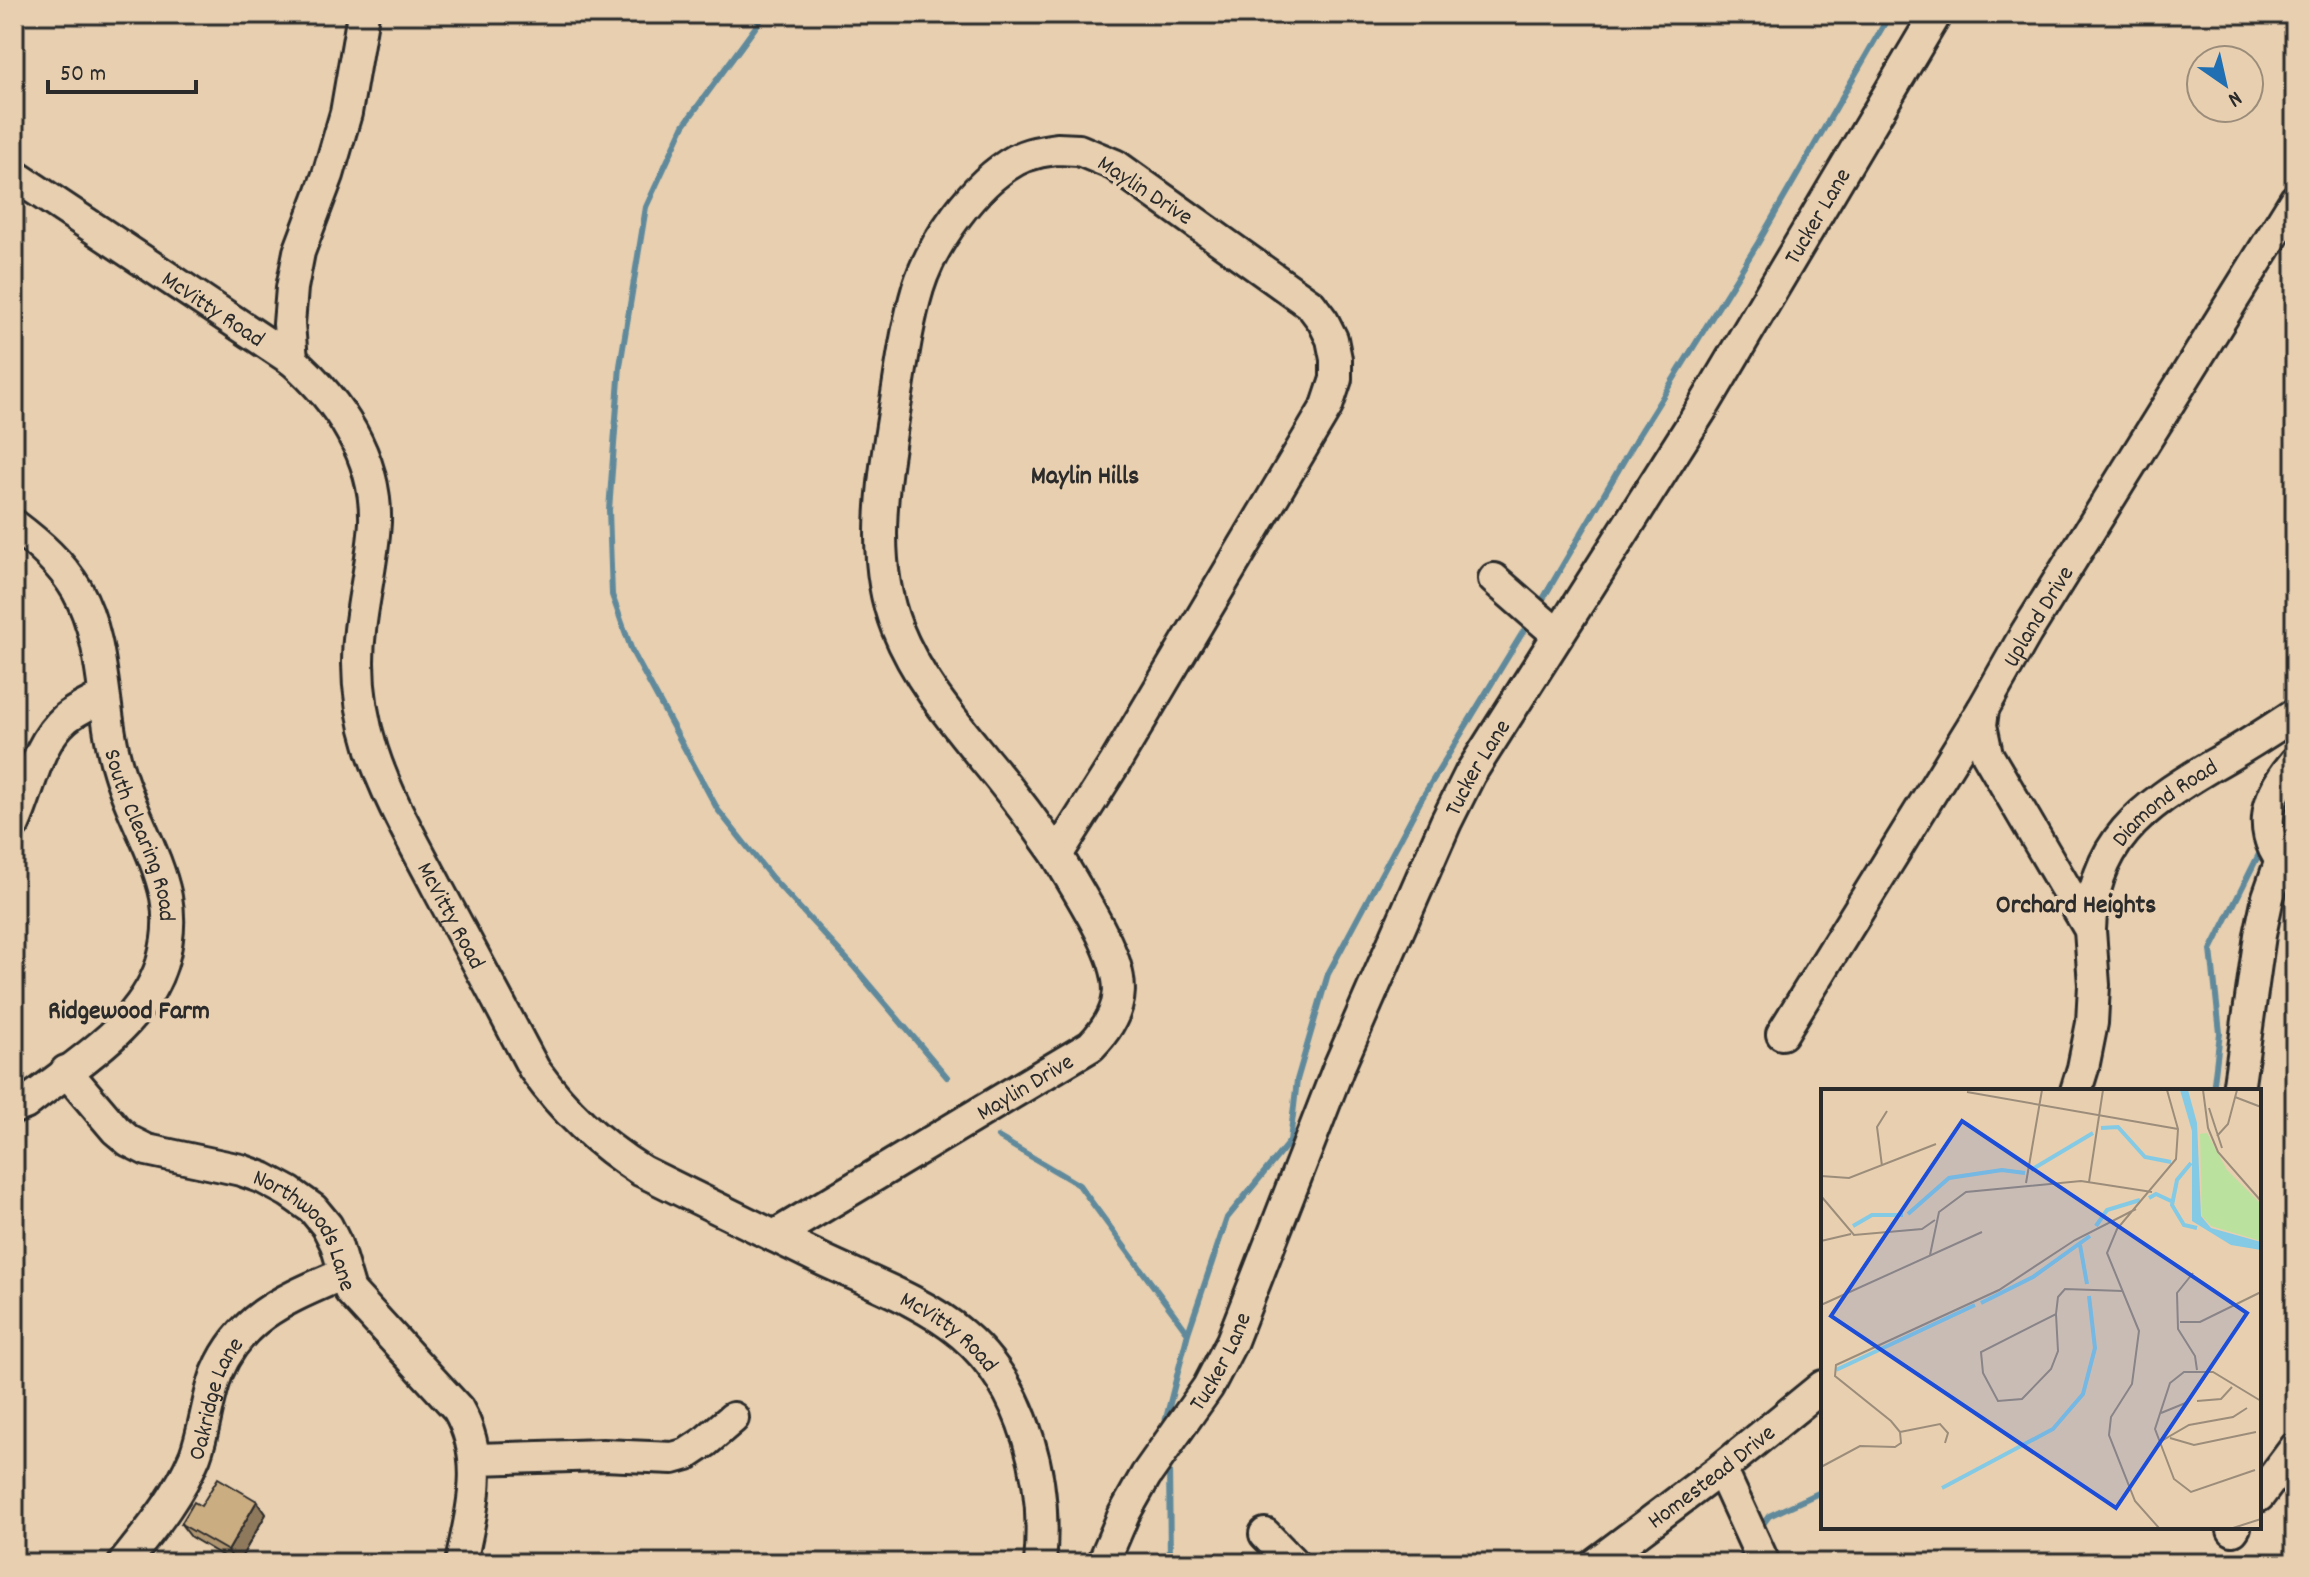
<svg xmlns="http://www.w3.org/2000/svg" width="2309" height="1577" font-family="Dekko,sans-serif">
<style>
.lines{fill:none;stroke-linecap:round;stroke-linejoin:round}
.stream{stroke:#608a9b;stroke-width:6}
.minor-casing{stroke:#2b2b2b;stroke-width:36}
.minor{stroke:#e7cfb0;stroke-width:30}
.wall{fill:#af9570;stroke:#2b2b2b;stroke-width:2}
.shaded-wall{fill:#8e795b;stroke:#2b2b2b;stroke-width:2}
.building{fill:#cbad82;stroke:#2b2b2b;stroke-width:2}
.labels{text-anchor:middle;stroke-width:8;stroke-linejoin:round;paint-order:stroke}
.street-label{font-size:24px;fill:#2b2b2b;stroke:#e7cfb0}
.neighbourhood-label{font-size:26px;font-weight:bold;fill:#2b2b2b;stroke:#e7cfb0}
.inset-river{fill:none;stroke:#84cae5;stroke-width:4}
.inset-road{fill:none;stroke:#9c8d7b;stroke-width:2}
.view{fill:#1d4ed8;fill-opacity:0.15;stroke:#1d4ed8;stroke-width:4}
.inset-edge{fill:none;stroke:#2b2b2b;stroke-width:4}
</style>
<rect width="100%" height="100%" fill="#e7cfb0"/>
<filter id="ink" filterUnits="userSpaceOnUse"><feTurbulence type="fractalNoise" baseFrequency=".0125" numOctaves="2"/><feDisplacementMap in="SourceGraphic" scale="16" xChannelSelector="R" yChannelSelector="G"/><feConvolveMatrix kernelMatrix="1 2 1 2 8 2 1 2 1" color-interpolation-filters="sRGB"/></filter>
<g filter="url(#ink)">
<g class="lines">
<path class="stream" d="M 765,14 L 684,125 L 646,207 L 620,366 L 609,510 L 612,595 L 632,651 L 718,810 L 772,878 L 855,968 L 947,1077
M 1543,599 L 1637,438 L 1758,243 L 1890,14
M 2286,833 L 2295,826
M 2213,1091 L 2220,1033 L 2211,950 L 2260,852
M 998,1137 L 1079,1185 L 1188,1333
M 1163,1430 L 1188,1333 L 1227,1218 L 1290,1141 L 1297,1080 L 1328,974 L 1422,798 L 1526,627
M 1169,1462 L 1170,1563
M 1763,1524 L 1769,1516 L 1823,1491
M 1739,1563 L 1743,1551"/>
<defs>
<g id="minor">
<path d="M 1057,149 L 1079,150 L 1115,165 L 1311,305 L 1323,321 L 1332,339 L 1336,359 L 1336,379 L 1327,406 L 1115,763 L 1057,855 C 1034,822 1010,790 984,759 C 950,717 917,678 897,628 C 870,560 883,483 894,413 C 901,371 906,328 918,288 C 932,243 974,183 1016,160 C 1029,153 1043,151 1057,149 Z"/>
<path id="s1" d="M 14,175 L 292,360 C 338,400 377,457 375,522 C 373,558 364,594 360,630 C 355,670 360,712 372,750 C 387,797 414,843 437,887 C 470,948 502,1008 534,1069 C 565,1112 598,1143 642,1171 C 702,1201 762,1230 823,1260 C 867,1281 925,1302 962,1334 C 1026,1388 1048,1483 1040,1563"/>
<path d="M 292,360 L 289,324 L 292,288 L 299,252 L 328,175 L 346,113 L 363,14"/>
<path id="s2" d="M 14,525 C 39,544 61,563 77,590 C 108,645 100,713 119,772 C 132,815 157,854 166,897 C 170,918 168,942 162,963 C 142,1027 75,1064 25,1104 L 14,1108"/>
<path d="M 1494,579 L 1557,634"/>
<path d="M 1983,709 L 1981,725 L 1987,754 L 2090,930 L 2094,985 L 2092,1023 L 2083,1068 L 2076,1091"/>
<path d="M 14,824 C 31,788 35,745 66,718 C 77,709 92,703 104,696"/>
<path d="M 2294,875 C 2255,838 2263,799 2295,762"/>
<path id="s3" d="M 2090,930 C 2092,843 2142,807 2211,766 C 2240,750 2268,732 2295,714"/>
<path id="s4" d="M 1782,1034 L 1983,709 L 2026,633 L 2295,200"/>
<path id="s5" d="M 66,1071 L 116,1130 L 129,1141 L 147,1150 L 241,1170 L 263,1178 L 289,1192 L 313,1209 L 327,1226 L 336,1244 L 350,1291 L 458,1409 C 487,1460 472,1508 461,1563"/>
<path d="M 2238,1091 L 2260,935 L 2268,897 L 2281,860"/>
<path id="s6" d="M 774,1236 L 1091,1046 C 1129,1007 1124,978 1101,932 C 1088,906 1072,881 1057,855"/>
<path d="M 476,1459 L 603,1455 L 673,1458 L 687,1454 L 705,1442 L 733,1418"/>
<path d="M 1721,1469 L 1764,1563"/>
<path d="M 2259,1496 L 2295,1448"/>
<path d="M 2233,1530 L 2235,1527"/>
<path d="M 1265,1534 L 1293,1563"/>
<path id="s7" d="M 124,1563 C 151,1529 178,1497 195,1456 C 205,1429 207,1400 217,1373 C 242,1314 289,1298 343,1274"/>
<path id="s8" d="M 1103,1563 L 1124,1514 L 1146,1475 L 1208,1387 L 1232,1341 L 1338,1069 L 1446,822 L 1470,774 L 1703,407 L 1936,14"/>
<path id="s9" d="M 1596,1563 L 1721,1469 L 1823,1386"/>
</g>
</defs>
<use href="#minor" class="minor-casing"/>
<use href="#minor" class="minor"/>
</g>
<path class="wall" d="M 257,1501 L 266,1514 L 238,1563 L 235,1563 L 191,1537 L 181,1524 Z"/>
<path class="shaded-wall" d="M 257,1501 L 266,1514 L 238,1563 L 236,1563 L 228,1551 Z"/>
<path class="building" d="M 218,1478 L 257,1501 L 228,1551 L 181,1524 L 194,1502 L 201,1506 Z"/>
</g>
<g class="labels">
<g class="street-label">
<text transform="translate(1146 189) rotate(33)" y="8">Maylin Drive</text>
<text dy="8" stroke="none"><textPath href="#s8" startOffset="1530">Tucker Lane</textPath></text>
<text dy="8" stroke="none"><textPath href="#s1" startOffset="240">McVitty Road</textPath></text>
<text dy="8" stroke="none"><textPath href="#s4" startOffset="490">Upland Drive</textPath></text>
<text dy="8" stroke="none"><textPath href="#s8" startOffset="882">Tucker Lane</textPath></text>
<text dy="8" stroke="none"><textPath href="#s3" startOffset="156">Diamond Road</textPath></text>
<text dy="8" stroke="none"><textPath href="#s2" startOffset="346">South Clearing Road</textPath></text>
<text dy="8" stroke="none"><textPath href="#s1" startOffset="936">McVitty Road</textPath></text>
<text dy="8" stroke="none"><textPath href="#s6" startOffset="292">Maylin Drive</textPath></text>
<text dy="8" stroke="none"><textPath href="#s5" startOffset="304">Northwoods Lane</textPath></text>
<text dy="8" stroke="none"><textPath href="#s1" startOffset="1608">McVitty Road</textPath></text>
<text dy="8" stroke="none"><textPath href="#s8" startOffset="234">Tucker Lane</textPath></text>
<text dy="8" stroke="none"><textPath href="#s7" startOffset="190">Oakridge Lane</textPath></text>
<text dy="8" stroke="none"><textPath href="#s9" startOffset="144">Homestead Drive</textPath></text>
</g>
<g class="neighbourhood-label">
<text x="1085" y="483">Maylin Hills</text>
<text x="2076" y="912">Orchard Heights</text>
<text x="129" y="1018">Ridgewood Farm</text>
</g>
</g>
<g transform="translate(1821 1089)">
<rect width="440" height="440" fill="#e7cfb0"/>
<path d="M 386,44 L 406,81 L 440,115 L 440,152 L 390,137 L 381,127 L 379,45 Z" fill="#bae29e"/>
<path d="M 359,1 L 367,1 L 376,34 L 380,127 L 390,139 L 440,153 L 440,161 L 410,156 L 371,132 L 371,42 Z" fill="#84cae5"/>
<path class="inset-river" d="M 280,39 L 297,38 L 324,68 L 350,73M 370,74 L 356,91 L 351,116 L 363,136 L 376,139M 210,81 L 272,44M 328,109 L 335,105 L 350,112M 87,125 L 128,89 L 181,81 L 204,84M 32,137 L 51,126 L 82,126M 275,137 L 286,121 L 319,111M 259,156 L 266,195M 160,214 L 212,188 L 269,147M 15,281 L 154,216M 121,399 L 232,340 L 262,305 L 274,259 L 268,207"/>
<path class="inset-road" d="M 382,1 L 387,39 L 397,63 L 440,112M 146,3 L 357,40M 414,8 L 440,18M 388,19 L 401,59M 396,47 L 407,35 L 416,1M 61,77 L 56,38 L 66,22M 0,87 L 28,89 L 115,55M 268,93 L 282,1M 205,94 L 221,1M 0,107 L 33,146 L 101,140 L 114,131M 0,152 L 30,145M 109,166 L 118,123 L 145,103 L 260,92 L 331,103M 372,184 L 356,204 L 357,240 L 374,267 L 376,281M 0,216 L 161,143M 235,225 L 237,262 L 230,280 L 201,310 L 177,312 L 162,284 L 160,263 ZM 235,225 L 237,208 L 244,200 L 302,202M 359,233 L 379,233 L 440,203M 376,312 L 400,310 L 411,298M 340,324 L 367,313M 79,343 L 119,335 L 127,344 L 124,354M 349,349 L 373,356 L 435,343M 337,354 L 368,336 L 412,328 L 426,319M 0,378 L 39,357 L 74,358 L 80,354 L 79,343 L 70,332 L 14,287 L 15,276 L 178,201 L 254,151 L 315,120M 434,381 L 370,403 L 353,390 L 334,340 L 349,294 L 363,283 L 392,283 L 440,312M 338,439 L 314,412 L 288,346 L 290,328 L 311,295 L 318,242 L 286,164 L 296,140 L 355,70 L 357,40 L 346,1M 412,439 L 440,430"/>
<path class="view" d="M 141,32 L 426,224 L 295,419 L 10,227 Z"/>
<rect width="440" height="440" class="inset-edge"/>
</g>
<rect width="2309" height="1577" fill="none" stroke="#e7cfb0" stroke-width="48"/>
<rect x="24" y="24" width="2261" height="1529" fill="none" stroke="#2b2b2b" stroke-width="3" filter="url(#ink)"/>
<g transform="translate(2225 84) rotate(146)"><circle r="38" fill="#e7cfb0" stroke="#9c8d7b" stroke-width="2"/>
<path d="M0-6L14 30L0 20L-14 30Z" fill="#1f6fb2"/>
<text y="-12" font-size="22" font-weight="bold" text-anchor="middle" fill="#2b2b2b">N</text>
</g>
<path d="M48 80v12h148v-12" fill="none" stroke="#2b2b2b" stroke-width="4"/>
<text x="60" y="80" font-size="24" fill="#2b2b2b" stroke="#e7cfb0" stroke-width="6" paint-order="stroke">50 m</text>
</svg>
